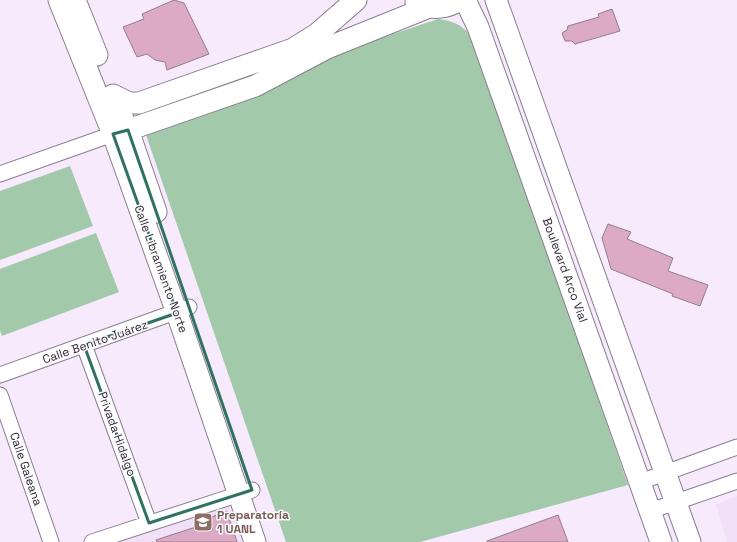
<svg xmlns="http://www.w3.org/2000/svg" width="737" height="542" font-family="'Space Grotesk',sans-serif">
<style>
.built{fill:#f2e0f9}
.green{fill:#a2c9a9}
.building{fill:#ddaac5;stroke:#927e88}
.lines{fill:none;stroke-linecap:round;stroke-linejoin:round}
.street-casing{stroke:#897e8e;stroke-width:17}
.secondary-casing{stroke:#897e8e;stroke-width:23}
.street{stroke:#fff;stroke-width:15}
.secondary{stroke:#fff;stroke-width:21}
.marked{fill:none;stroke:#307262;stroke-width:3;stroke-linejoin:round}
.labels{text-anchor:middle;stroke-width:3;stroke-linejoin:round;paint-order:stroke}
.street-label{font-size:12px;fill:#2d292f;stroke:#fdfbff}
.education-label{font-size:12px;font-weight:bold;fill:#785e54;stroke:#fdfbff;text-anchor:start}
</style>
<rect width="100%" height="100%" fill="#f6eafc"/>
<path class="built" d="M 737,496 L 737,542 L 727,542 L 716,504 Z
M 229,501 L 244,542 L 109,542 Z"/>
<path class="green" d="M 438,19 C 459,22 468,28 477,48 L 628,485 L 420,542 L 286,542 L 145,132 L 306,63 Z
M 70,166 L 93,226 L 0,260 L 0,191 Z
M 96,233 L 119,292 L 2,336 L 0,330 L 0,269 Z"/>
<path class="building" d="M 174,0 L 184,3 L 209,54 L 167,70 L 165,62 L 155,60 L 147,54 L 137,57 L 123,27 L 144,19 L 142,14 Z
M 612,9 L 620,31 L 575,44 L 572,41 L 565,41 L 562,33 L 567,30 L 568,26 L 599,17 L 598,14 Z
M 608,224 L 631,232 L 627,239 L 673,258 L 668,271 L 708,285 L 700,306 L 672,296 L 673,294 L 611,269 L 602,238 Z
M 227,511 L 237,542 L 157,542 L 156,540 L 208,523 L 206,519 Z
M 558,515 L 568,542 L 487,542 L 487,541 Z"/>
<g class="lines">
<defs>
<path id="street" d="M 0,174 L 113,134
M 84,345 L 149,523
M 0,375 L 189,307
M 0,395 L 51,542
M 640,482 L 737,447
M 650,511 L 737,481
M 92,542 L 252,490"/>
<path id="secondary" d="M 59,0 L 113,134 L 177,313 L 255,542
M 75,0 L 97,55
M 465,0 L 478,27 L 661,542
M 496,0 L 690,542
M 416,2 C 430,10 446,9 460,0
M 113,95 L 129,103 L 139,103 L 293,49 L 317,34 L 356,0
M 114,99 L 128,130 L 156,212
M 128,130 L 255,86 L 327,48 L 429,7"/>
</defs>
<use href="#street" class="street-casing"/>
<use href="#secondary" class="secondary-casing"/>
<use href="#street" class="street"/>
<use href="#secondary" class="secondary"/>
</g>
<path class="marked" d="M 128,130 L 252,490 L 149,523 L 84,345 L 177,313 L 113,134 Z"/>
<defs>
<symbol id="university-square" viewBox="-11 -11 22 22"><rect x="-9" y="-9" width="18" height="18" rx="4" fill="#8d6e63" stroke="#fdfbff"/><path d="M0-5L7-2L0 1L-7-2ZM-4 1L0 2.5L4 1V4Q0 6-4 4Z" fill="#fff"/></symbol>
</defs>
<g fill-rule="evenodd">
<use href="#university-square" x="192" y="511" width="22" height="22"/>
</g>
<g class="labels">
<g class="street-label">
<text transform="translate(161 269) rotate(70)" y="4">Calle Libramiento Norte</text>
<text transform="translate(565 270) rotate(70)" y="4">Boulevard Arco Vial</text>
<text transform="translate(95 342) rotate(-19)" y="4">Calle Benito Juárez</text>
<text transform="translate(117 434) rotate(70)" y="4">Privada Hidalgo</text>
<text transform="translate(26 469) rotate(71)" y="4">Calle Galeana</text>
</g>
<g class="education-label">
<text x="217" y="519">Preparatoría<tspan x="217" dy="14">1 UANL</tspan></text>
</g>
</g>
</svg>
